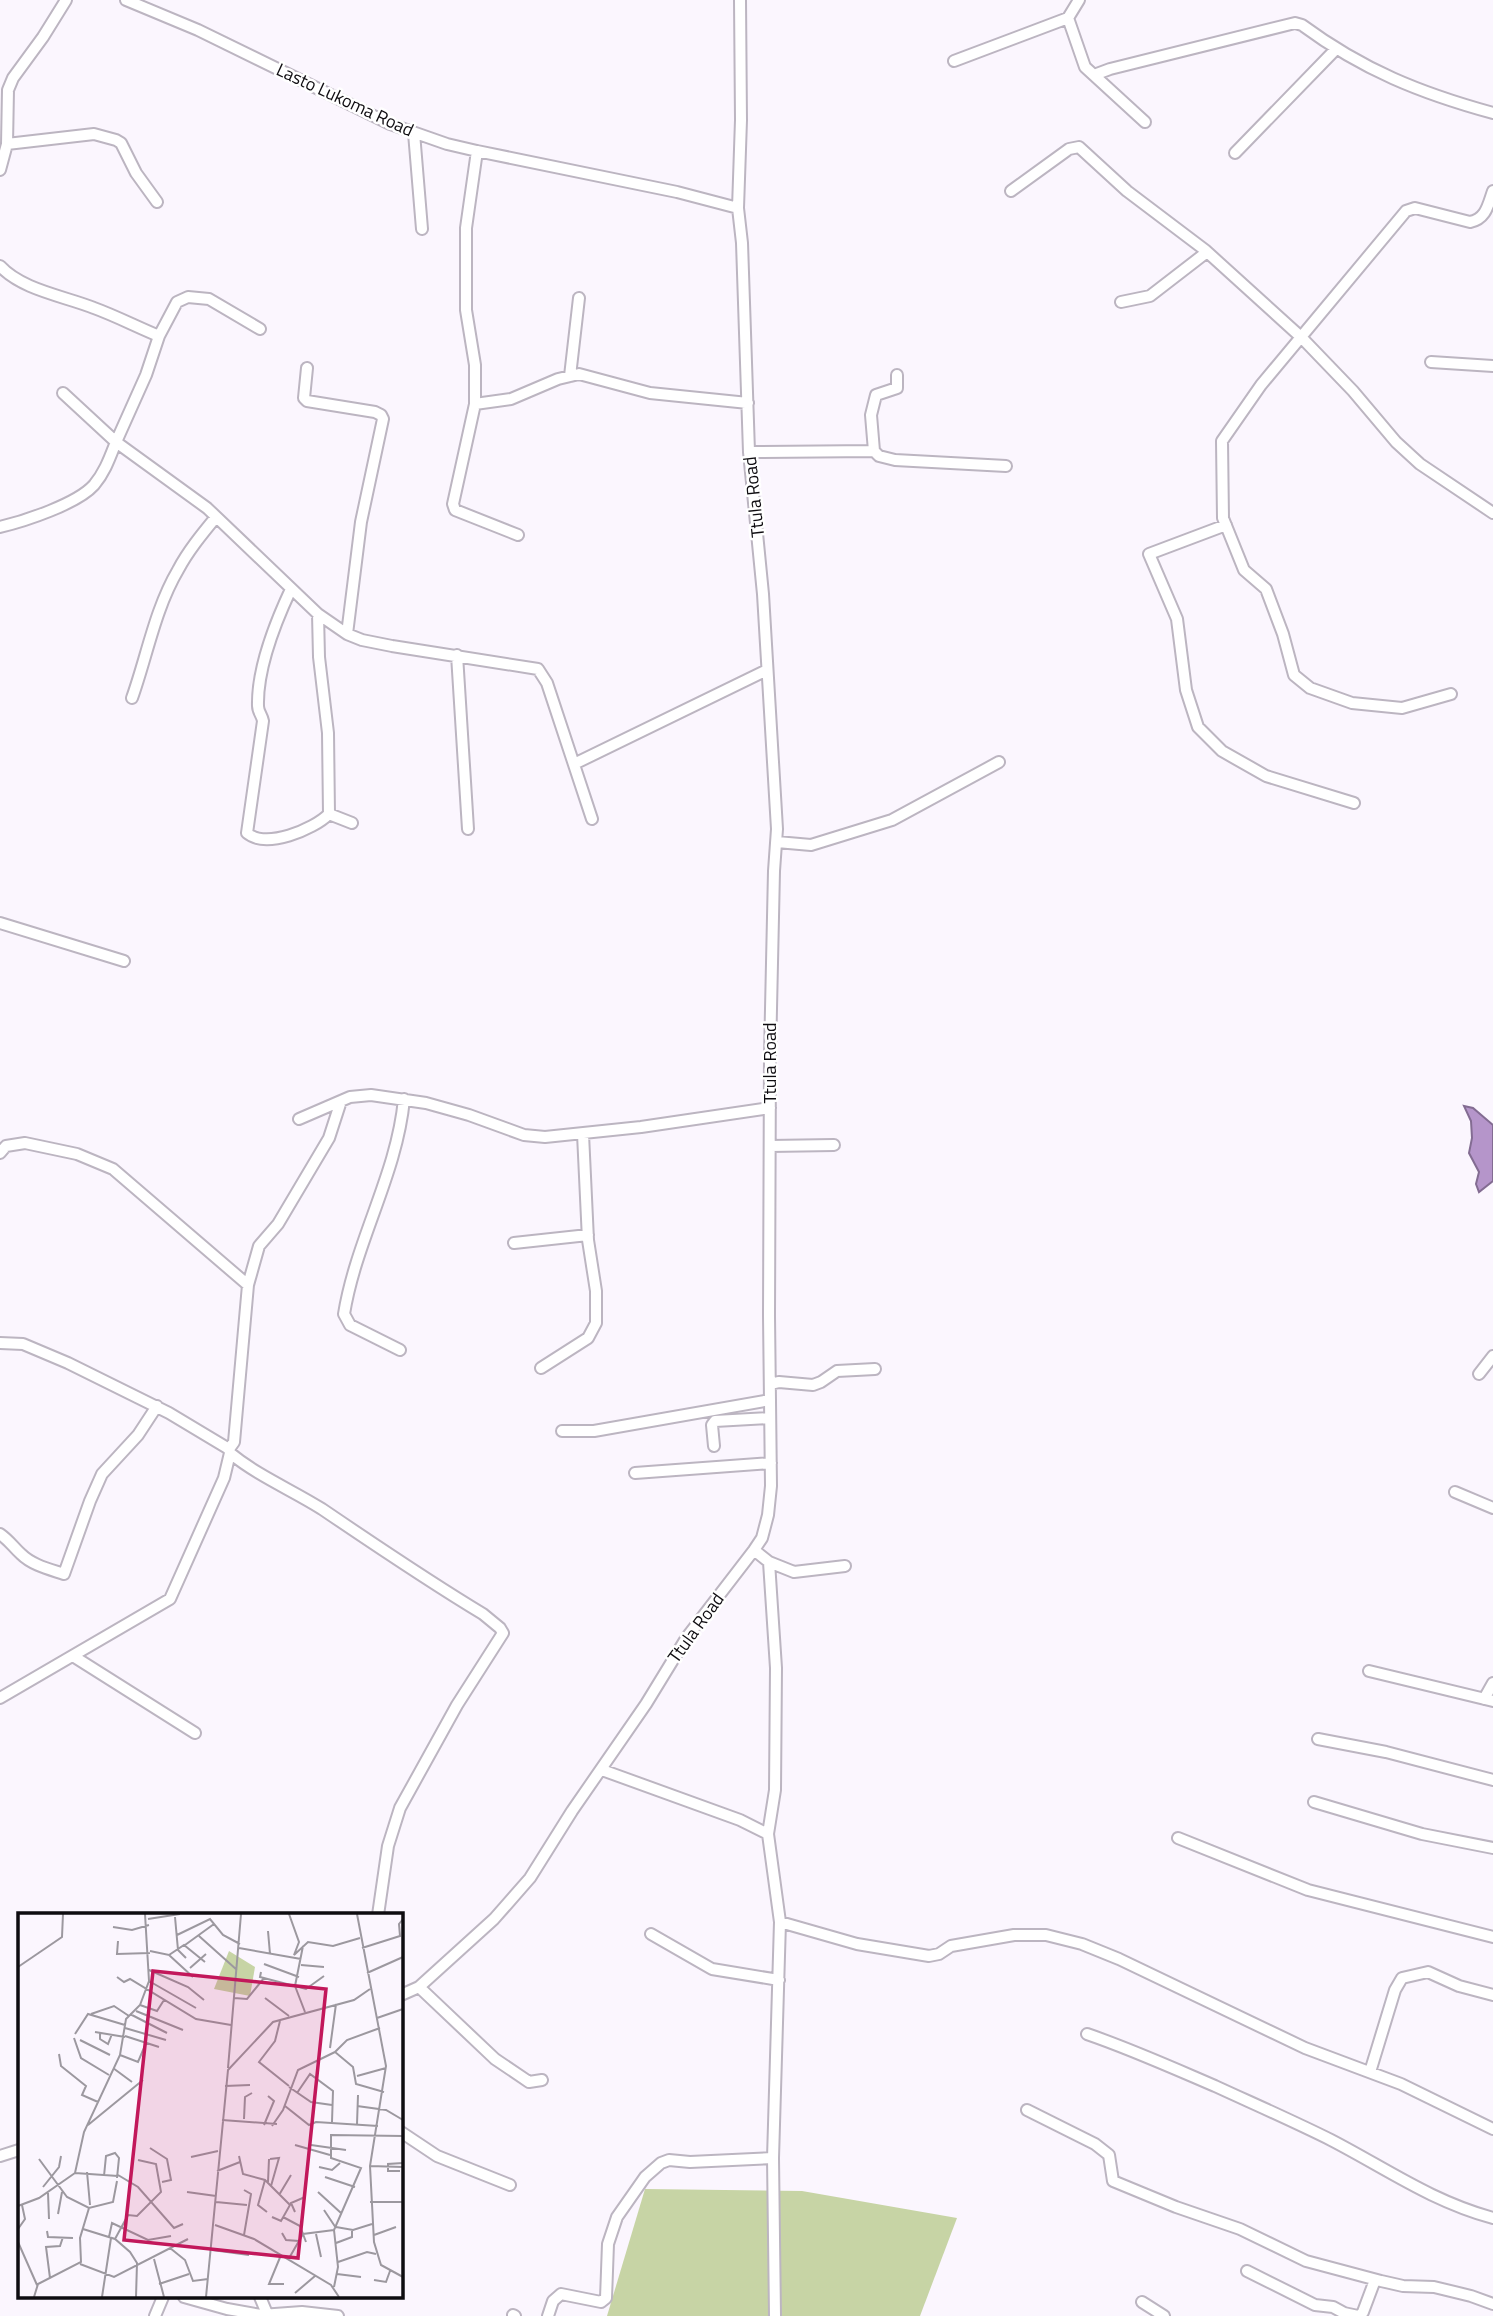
<svg xmlns="http://www.w3.org/2000/svg" width="1493" height="2316" font-family="'Titillium Web',sans-serif">
<style>
.green{fill:#c7d4a5}
.water{fill:#b595ca;stroke:#836c92;stroke-width:2}
.lines{fill:none;stroke-linecap:round;stroke-linejoin:round}
.minor-casing{stroke:#bcb5c1;stroke-width:14}
.minor{stroke:#fff;stroke-width:10}
.labels{text-anchor:middle;stroke-width:5;stroke-linejoin:round;paint-order:stroke}
.street-label{font-size:18px;fill:#0e0c10;stroke:#fff}
.inset-road{fill:none;stroke:#9c989f;stroke-width:2}
.view{fill:#c2185b;fill-opacity:0.15;stroke:#c2185b;stroke-width:3.5}
.inset-edge{fill:none;stroke:#0e0c10;stroke-width:3.5}
</style>
<rect width="100%" height="100%" fill="#fbf6fe"/>
<path class="green" d="M 645,2189 L 802,2191 L 957,2218 L 920,2316 L 607,2316 Z"/>
<path class="water" d="M 1464,1106 L 1473,1108 L 1493,1125 L 1493,1181 L 1479,1192 L 1476,1184 L 1479,1172 L 1469,1153 L 1472,1138 L 1471,1121 Z"/>
<g class="lines">
<defs>
<path id="minor" d="M 126,0 L 198,30 L 390,124 L 447,144 L 477,151 L 677,192 L 738,208
M 1079,0 L 1068,18 L 1085,67 L 1145,122
M 954,61 L 1068,18
M 1094,75 L 1110,69 L 1295,23 L 1302,25 C 1363,70 1420,93 1493,113
M 414,133 L 422,229
M 7,144 L 94,134 L 116,140 L 121,143 L 136,173 L 157,202
M 477,151 L 466,228 L 466,310 L 475,365 L 475,404 L 453,504 L 455,510 L 518,535
M 1235,153 L 1336,49
M 0,170 L 7,144 L 8,90 L 13,78 L 43,37 L 66,0
M 1011,191 L 1069,149 L 1079,147 L 1127,191 L 1205,250 L 1302,338 L 1353,391 L 1396,442 L 1420,464 L 1493,513
M 0,266 C 22,290 64,296 94,308 C 116,316 137,327 159,336
M 1121,302 L 1150,296 L 1207,252
M 260,329 L 209,299 L 188,297 L 177,302 L 159,336 L 146,375 L 116,442 L 207,508 L 318,614 L 347,634 L 362,640 L 392,646 L 538,669 L 547,683 L 592,819
M 1431,362 L 1493,366
M 307,368 L 304,398 L 307,401 L 375,412 L 381,415 L 383,419 L 361,522 L 347,634
M 570,376 L 579,298
M 475,404 L 511,399 L 558,379 L 579,374 L 650,393 L 748,403
M 874,451 L 871,415 L 876,395 L 897,388 L 897,375
M 749,452 L 874,451 L 879,456 L 895,460 L 1006,466
M 1226,525 L 1149,554 L 1177,619 L 1186,690 L 1198,727 L 1222,751 L 1266,776 L 1354,803
M 0,527 C 25,521 77,504 94,485 C 105,472 110,457 116,442 L 63,393
M 291,589 C 276,621 257,669 258,706 C 258,712 262,715 263,721 L 247,833 C 266,849 313,830 329,814
M 318,614 L 319,657 L 328,733 L 329,814 L 352,823
M 457,655 L 468,829
M 1451,694 L 1402,708 L 1352,703 L 1310,688 L 1294,675 L 1283,634 L 1266,589 L 1244,570 L 1223,518 L 1222,441 L 1261,385 L 1406,211 L 1415,208 L 1470,222 C 1486,219 1488,205 1493,191
M 132,698 C 147,656 155,609 178,570 C 188,551 202,534 216,517
M 574,764 L 767,670
M 777,842 L 811,845 L 892,820 L 999,762
M 0,923 L 124,961
M 299,1119 L 350,1097 L 371,1095 L 426,1103 L 469,1115 L 524,1135 L 545,1137 L 641,1127 L 770,1108
M 770,1146 L 834,1145
M 0,1153 L 6,1146 L 25,1143 L 77,1154 L 113,1169 L 248,1285
M 514,1243 L 588,1235
M 0,1343 L 23,1344 L 68,1363 L 169,1413 L 229,1449
M 400,1350 L 350,1325 L 344,1314 C 356,1240 397,1174 404,1099
M 541,1368 L 588,1338 L 596,1323 L 596,1291 L 588,1240 L 583,1134
M 1479,1374 L 1493,1356
M 770,1384 L 779,1382 L 813,1385 L 821,1382 L 837,1371 L 875,1369
M 562,1431 L 594,1431 L 770,1400
M 714,1446 L 712,1425 L 715,1421 L 770,1418
M 230,1453 C 258,1476 292,1490 322,1509 C 375,1545 428,1581 483,1614 L 500,1628 L 503,1633 L 457,1705 L 400,1808 L 388,1846 L 378,1915
M 635,1473 L 771,1463
M 1455,1492 L 1493,1508
M 0,1534 C 10,1541 13,1547 21,1554 C 32,1565 49,1569 64,1574 L 90,1501 L 102,1474 L 138,1435 L 157,1406
M 754,1550 L 769,1562 L 776,1668 L 775,1790 L 768,1834 L 780,1922 L 773,2158 L 775,2316
M 769,1562 L 794,1572 L 845,1566
M 73,1656 L 195,1733
M 1369,1671 L 1493,1701
M 0,1698 L 170,1599 L 224,1478 L 230,1453 L 229,1449 L 234,1442 L 248,1285 L 259,1246 L 278,1224 L 329,1138 L 341,1101
M 1484,1699 L 1493,1683
M 1318,1739 L 1386,1752 L 1493,1780
M 602,1770 L 740,1820 L 768,1834
M 1314,1802 L 1422,1834 L 1493,1848
M 1178,1838 L 1308,1890 L 1493,1937
M 780,1922 L 857,1944 L 929,1956 L 939,1954 L 951,1946 L 1014,1935 L 1046,1935 L 1082,1944 L 1119,1959 L 1305,2048 L 1401,2084 L 1493,2129
M 651,1934 L 712,1969 L 779,1980
M 419,1987 L 495,2059 L 529,2082 L 542,2080
M 401,1995 L 419,1987 L 494,1919 L 530,1878 L 572,1811 L 646,1704 L 687,1637 L 754,1550 L 762,1538 L 768,1515 L 771,1486 L 769,1316 L 770,1055 L 774,871 L 777,829 L 763,594 L 749,452 L 742,243 L 738,208 L 741,120 L 740,0
M 1087,2034 C 1131,2049 1173,2068 1215,2086 C 1254,2104 1293,2121 1331,2140 C 1387,2169 1431,2201 1493,2218
M 1370,2072 L 1395,1990 L 1402,1978 L 1428,1972 L 1459,1986 L 1493,1995
M 1027,2110 L 1095,2144 L 1109,2155 L 1113,2181 L 1176,2207 L 1240,2229 L 1306,2261 L 1381,2281 L 1403,2286 L 1434,2287 L 1471,2296 L 1493,2304
M 401,2132 L 437,2156 L 510,2185
M 0,2156 L 19,2150
M 1247,2271 L 1315,2305 L 1333,2307 L 1344,2313 L 1358,2316
M 184,2297 L 227,2309 L 261,2315 L 302,2312 L 338,2316
M 260,2297 L 268,2316
M 1142,2302 L 1164,2316
M 513,2315 L 515,2316
M 155,2316 L 163,2297
M 548,2316 L 553,2301 L 561,2294 L 601,2302 L 606,2298 L 608,2244 L 617,2217 L 645,2177 L 661,2163 L 669,2160 L 690,2162 L 773,2158
M 1360,2316 L 1363,2312 L 1375,2280"/>
</defs>
<use href="#minor" class="minor-casing"/>
<use href="#minor" class="minor"/>
</g>
<g class="labels">
<g class="street-label">
<text transform="translate(345 100) rotate(25)" y="6">Lasto Lukoma Road</text>
<text transform="translate(754 497) rotate(-96)" y="6">Ttula Road</text>
<text transform="translate(770 1063) rotate(-90)" y="6">Ttula Road</text>
<text transform="translate(696 1628) rotate(-54)" y="6">Ttula Road</text>
</g>
</g>
<g transform="translate(18 1913)">
<rect width="385" height="385" fill="#fbf6fe"/>
<path d="M 211,38 L 237,54 L 232,83 L 196,76 Z" fill="#c7d4a5"/>
<path class="inset-road" d="M 271,1 L 281,29 L 276,42 L 290,29 L 315,33 L 342,25M 339,1 L 368,153 L 352,253 L 356,329 L 363,352 L 385,364M 157,4 L 160,37 L 168,45M 130,6 L 162,1M 95,14 L 114,17 L 131,12M 250,18 L 252,41M 159,22 L 192,6 L 205,22 L 222,31M 181,23 L 219,57M 100,28 L 99,41 L 132,40M 167,32 L 196,11M 285,33 L 277,73 L 287,99M 221,35 L 283,46M 344,35 L 382,23 L 381,11 L 385,6M 132,38 L 151,42 L 166,32 L 187,49M 151,42 L 175,64M 246,51 L 281,64M 283,52 L 306,54M 0,54 L 44,24 L 45,1M 172,55 L 188,41M 131,57 L 170,74 L 186,87M 243,59 L 242,64 L 288,76 L 306,63M 349,60 L 385,44M 99,64 L 106,69 L 112,66 L 178,106 L 213,112M 131,68 L 178,95M 216,85 L 229,86 L 246,65M 247,85 L 271,103M 122,92 L 139,98 L 146,87M 118,98 L 165,117M 73,101 L 96,93 L 111,103M 112,101 L 149,120M 359,105 L 385,96M 262,108 L 257,128 L 241,149 L 271,173M 107,115 L 148,127M 362,115 L 329,127 L 317,139 L 335,154 L 338,171 L 366,179M 77,119 L 107,124M 82,120 L 82,126 L 90,131 L 94,121M 57,121 L 70,101 L 107,112M 107,123 L 141,134M 56,125 L 63,145 L 91,162M 62,127 L 92,142M 312,135 L 318,91M 41,141 L 43,153 L 68,173 L 64,182 L 80,189M 102,142 L 120,149 L 128,130M 95,155 L 114,169M 210,155 L 223,1M 339,163 L 368,155M 207,173 L 232,172M 271,174 L 293,189 L 314,192M 279,180 L 292,161 L 315,178 L 314,209M 267,193 L 291,212 L 298,209 L 360,213M 339,193 L 368,197 L 385,207M 226,206 L 227,184 L 234,180M 204,207 L 259,211M 339,211 L 340,182M 70,212 L 125,167M 246,212 L 256,188 L 250,183M 254,213 L 265,197 L 280,157 L 317,139M 277,232 L 312,242M 293,232 L 328,237M 132,235 L 149,246 L 153,267 L 144,269M 221,243 L 225,261 L 247,267 L 272,292 L 263,308 L 254,304M 173,244 L 200,238M 21,246 L 49,284 L 71,295 L 95,289 L 99,268M 252,246 L 261,245 L 253,273M 352,253 L 385,254M 301,254 L 314,257 L 322,250M 199,258 L 222,249M 382,258 L 370,258 L 370,251 L 385,250M 69,259 L 72,292M 57,260 L 100,263M 100,262 L 120,274 L 156,315 L 165,311M 86,263 L 88,243 L 97,240 L 101,245 L 99,265M 307,264 L 337,274M 247,267 L 240,292 L 249,299M 250,269 L 251,246M 25,274 L 41,254 L 43,243M 226,277 L 233,281 L 226,322M 169,279 L 198,283M 300,279 L 323,300M 30,280 L 31,306M 261,282 L 273,262M 198,289 L 229,292M 352,289 L 385,289M 0,293 L 21,285 L 57,260 L 66,219 L 102,142 L 108,106 L 122,92 L 131,68 L 127,1M 306,297 L 318,315M 277,299 L 273,290 L 287,284M 40,301 L 44,279M 265,304 L 282,313 L 288,329M 197,312 L 236,326 L 313,372 L 321,384M 318,314 L 335,317 L 354,311M 0,316 L 7,306 L 4,292M 65,316 L 97,326 L 112,339 L 119,350 L 118,384M 29,318 L 30,324 L 55,325M 264,320 L 268,327 L 281,328M 298,321 L 303,344M 356,322 L 378,314M 91,324 L 94,310 L 130,327 L 153,323M 97,326 L 110,302 L 119,303 L 143,279 L 138,251 L 120,247M 0,329 L 19,372M 318,330 L 334,324 L 334,317M 152,335 L 167,347 L 175,368 L 190,366M 194,337 L 231,342M 263,342 L 251,371 L 266,371M 136,346 L 146,384M 270,347 L 285,321 L 316,317M 320,349 L 349,339 L 358,341M 62,351 L 96,364 L 170,326M 319,361 L 343,364M 32,365 L 28,334 L 42,333 L 45,324M 356,367 L 368,369 L 372,358M 141,371 L 171,361M 316,374 L 320,354 L 316,317 L 343,255 L 313,245 L 313,222 L 385,223M 277,380 L 297,363M 16,384 L 20,371 L 63,349 L 62,325 L 71,295M 84,384 L 93,325M 188,384 L 210,157 L 255,109 L 336,87 L 352,76"/>
<path class="view" d="M 135,58 L 308,76 L 280,345 L 106,327 Z"/>
<rect width="385" height="385" class="inset-edge"/>
</g>
</svg>
